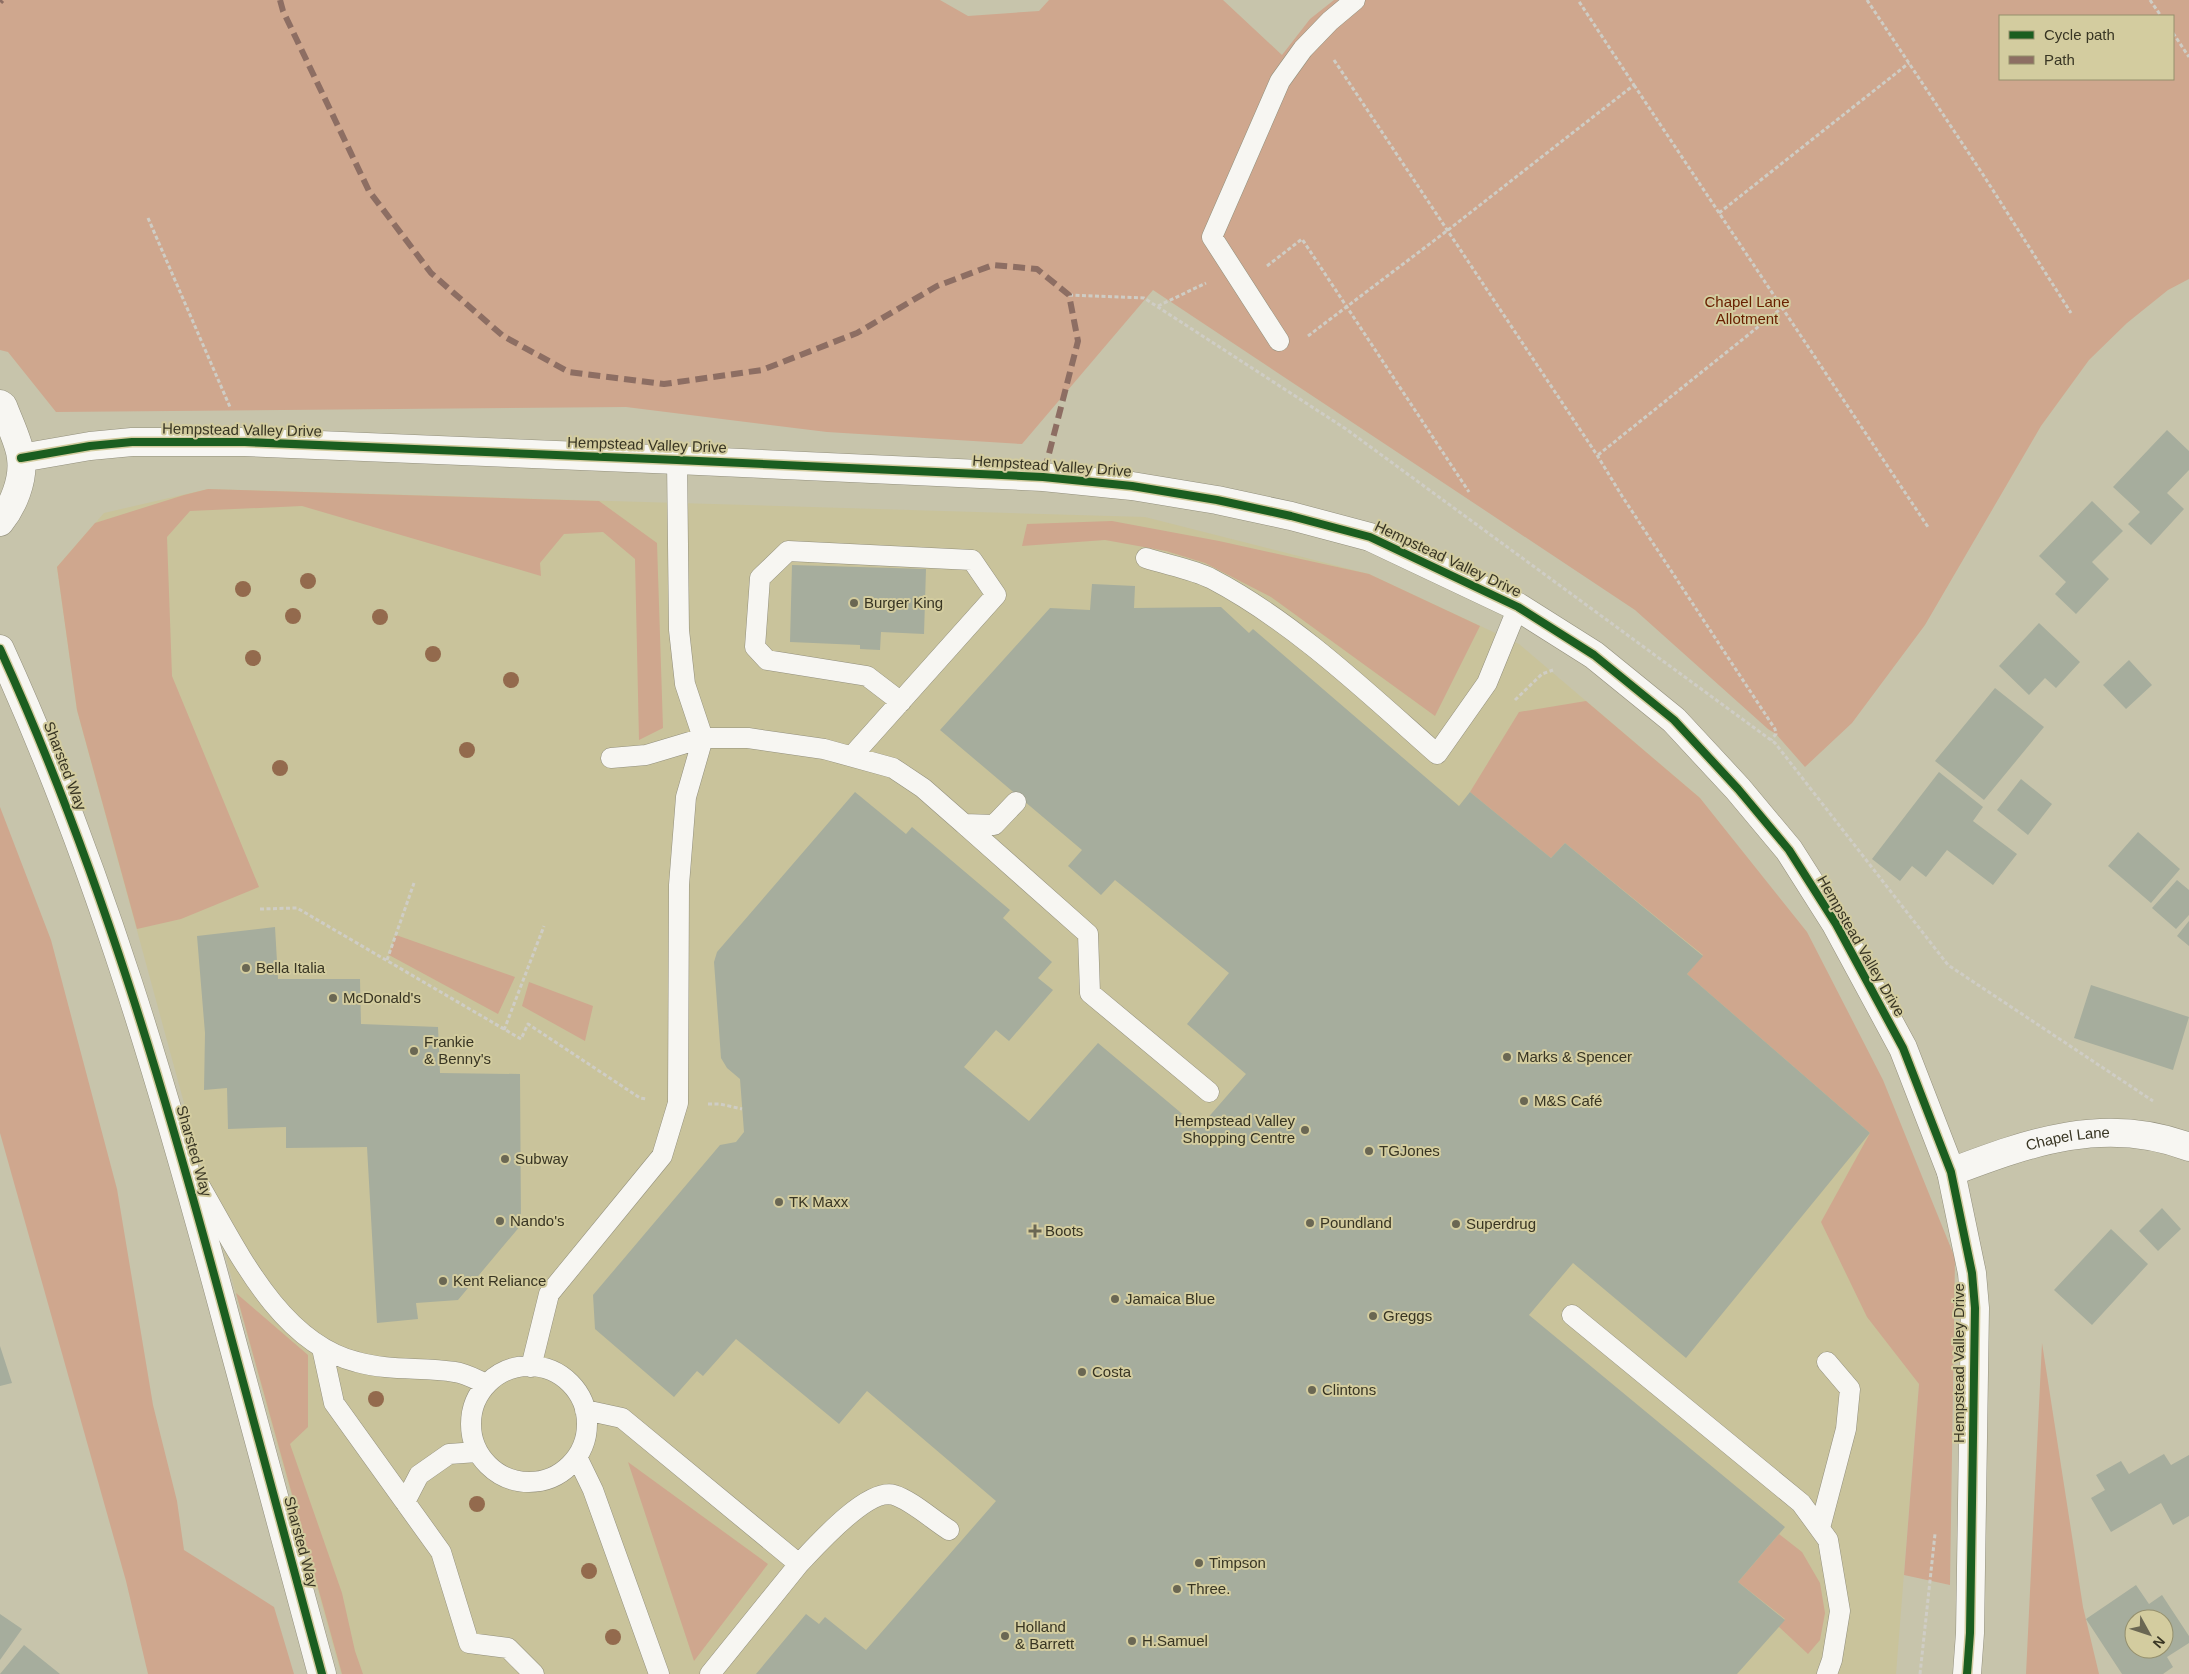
<svg xmlns="http://www.w3.org/2000/svg" width="2189" height="1674" font-family="Arial,sans-serif">
<style>
.built{fill:#c9c39b}
.green{fill:#cfa78e;fill-rule:evenodd}
.building{fill:#a6ad9d;fill-rule:evenodd}
.lines{fill:none;stroke-linecap:round;stroke-linejoin:round}
.service-casing{stroke:#928f7c;stroke-width:21}
.minor-casing{stroke:#928f7c;stroke-width:29}
.tertiary-casing{stroke:#928f7c;stroke-width:29}
.path{stroke:#cfcdc5;stroke-width:3;stroke-dasharray:4 2.5;stroke-linecap:butt}
.service{stroke:#f7f6f2;stroke-width:20}
.minor{stroke:#f7f6f2;stroke-width:28}
.tertiary{stroke:#f7f6f2;stroke-width:28}
.quiet{stroke:#8d6e63;stroke-width:6;stroke-dasharray:12 6;stroke-linecap:butt}
.cycleway-casing{stroke:#d3cc9f;stroke-width:11}
.cycleway{stroke:#1b5e20;stroke-width:8}
.tree{fill:#936a4d}
.poi-dot{fill:#6a6753;stroke:#d3cc9f;stroke-width:2}
.labels{text-anchor:middle;stroke-width:4;stroke-linejoin:round;paint-order:stroke}
.park-label{font-size:15px;fill:#692000;stroke:#d3cc9f}
.street-label{font-size:15px;fill:#383523;stroke:#d3cc9f}
.poi-label{font-size:15px;fill:#383523;stroke:#d3cc9f;text-anchor:start}
</style>
<rect width="100%" height="100%" fill="#c7c4ab"/>
<path class="built" d="M 208,489 L 1145,517 L 1369,574 L 1519,644 L 1700,798 L 1773,927 L 1850,1070 L 1908,1234 L 1919,1384 L 1896,1674 L 341,1674 L 267,1408 L 77,710 L 57,567 L 104,513 Z"/>
<path class="green" d="M 0,0 L 940,0 L 968,16 L 1039,11 L 1049,0 L 1223,0 L 1282,55 L 1310,19 L 1334,0 L 2189,0 L 2189,279 L 2168,290 L 2127,323 L 2089,360 L 2041,426 L 1925,625 L 1852,723 L 1805,767 L 1776,734 L 1768,729 L 1635,610 L 1153,290 L 1022,444 L 827,432 L 626,407 L 56,412 L 8,352 L 0,350 ZM 2000,16 L 2173,16 L 2173,79 L 2000,79 Z
M 208,489 L 599,501 L 657,543 L 663,728 L 639,740 L 635,559 L 603,532 L 564,534 L 540,563 L 541,576 L 302,506 L 190,511 L 167,537 L 172,676 L 259,887 L 181,919 L 137,929 L 77,710 L 57,567 L 95,523 L 184,495 Z
M 1112,521 L 1219,541 L 1369,574 L 1480,626 L 1435,716 L 1271,597 L 1205,563 L 1166,551 L 1105,540 L 1022,546 L 1027,524 Z
M 1586,701 L 1700,798 L 1807,932 L 1883,1080 L 1955,1258 L 1950,1585 L 1904,1575 L 1919,1384 L 1867,1317 L 1821,1222 L 1870,1133 L 1687,974 L 1703,955 L 1565,843 L 1551,858 L 1470,792 L 1519,712 Z
M 0,807 L 51,940 L 117,1189 L 153,1405 L 177,1501 L 184,1550 L 274,1607 L 294,1674 L 148,1674 L 126,1581 L 0,1133 Z
M 396,935 L 515,977 L 498,1014 L 389,955 Z
M 529,982 L 593,1006 L 585,1041 L 522,1006 Z
M 236,1293 L 308,1355 L 308,1427 L 290,1444 L 342,1593 L 355,1651 L 363,1674 L 342,1674 Z
M 2042,1343 L 2083,1607 L 2099,1674 L 2026,1674 Z
M 628,1462 L 768,1564 L 694,1661 Z
M 1779,1534 L 1802,1552 L 1820,1583 L 1825,1613 L 1820,1640 L 1808,1654 L 1778,1626 L 1785,1619 L 1738,1582 Z"/>
<path class="building" d="M 2167,430 L 2189,451 L 2189,470 L 2167,493 L 2184,509 L 2151,545 L 2128,524 L 2140,512 L 2113,487 Z
M 2092,501 L 2123,531 L 2092,562 L 2109,579 L 2076,614 L 2055,594 L 2066,582 L 2039,556 Z
M 792,565 L 926,569 L 924,634 L 881,632 L 880,650 L 860,649 L 860,645 L 790,642 Z
M 1092,584 L 1135,586 L 1134,608 L 1221,607 L 1249,633 L 1253,629 L 1459,806 L 1470,792 L 1551,858 L 1565,843 L 1703,956 L 1687,974 L 1870,1133 L 1686,1358 L 1573,1263 L 1529,1315 L 1785,1527 L 1738,1582 L 1785,1620 L 1737,1674 L 756,1674 L 806,1614 L 819,1624 L 825,1617 L 866,1650 L 996,1501 L 867,1391 L 839,1424 L 736,1339 L 703,1376 L 697,1371 L 674,1397 L 595,1329 L 593,1295 L 720,1145 L 736,1142 L 744,1132 L 740,1079 L 727,1068 L 721,1058 L 714,962 L 717,952 L 855,792 L 906,834 L 912,827 L 1010,910 L 1003,918 L 1052,962 L 1038,978 L 1053,990 L 1009,1041 L 996,1030 L 964,1067 L 1029,1121 L 1098,1043 L 1199,1128 L 1246,1074 L 1187,1024 L 1229,973 L 1115,880 L 1101,895 L 1068,866 L 1082,850 L 940,730 L 1050,608 L 1090,610 Z
M 2039,623 L 2080,662 L 2056,688 L 2045,678 L 2029,695 L 1999,666 Z
M 2129,660 L 2152,685 L 2126,709 L 2103,685 Z
M 1995,688 L 2044,727 L 1984,800 L 1935,761 Z
M 1939,772 L 1983,807 L 1973,821 L 2017,854 L 1993,885 L 1947,850 L 1926,877 L 1912,866 L 1900,881 L 1872,859 Z
M 2021,779 L 2052,804 L 2028,835 L 1997,810 Z
M 2138,832 L 2180,869 L 2151,903 L 2108,866 Z
M 2177,880 L 2189,890 L 2189,915 L 2176,929 L 2152,908 Z
M 2189,921 L 2189,946 L 2177,936 Z
M 275,927 L 278,979 L 360,979 L 361,1024 L 438,1027 L 440,1073 L 520,1074 L 521,1225 L 458,1300 L 416,1303 L 418,1319 L 377,1323 L 367,1147 L 286,1148 L 286,1127 L 228,1129 L 227,1088 L 204,1090 L 205,1033 L 197,936 Z
M 2091,985 L 2189,1017 L 2173,1070 L 2074,1038 Z
M 2162,1208 L 2181,1229 L 2158,1251 L 2139,1231 Z
M 2111,1229 L 2148,1264 L 2092,1325 L 2054,1290 Z
M 0,1346 L 12,1383 L 0,1386 Z
M 2164,1454 L 2171,1465 L 2189,1455 L 2189,1516 L 2173,1525 L 2161,1503 L 2111,1532 L 2091,1498 L 2105,1490 L 2096,1475 L 2121,1461 L 2129,1474 Z
M 2136,1585 L 2149,1604 L 2162,1595 L 2189,1636 L 2189,1643 L 2167,1657 L 2173,1667 L 2163,1674 L 2122,1674 L 2086,1619 ZM 2134,1619 L 2164,1619 L 2164,1649 L 2134,1649 Z
M 0,1614 L 22,1629 L 0,1660 Z
M 24,1645 L 60,1674 L 0,1674 Z"/>
<g class="lines">
<defs>
<path id="service" d="M 1279,341 L 1212,237 L 1280,81 L 1303,49 L 1330,21 L 1355,0
M 1146,558 C 1167,565 1193,569 1212,579 C 1294,622 1368,693 1437,754 L 1487,683 L 1518,607
M 852,756 L 996,595 L 972,560 L 788,551 L 760,578 L 755,647 L 767,660 L 867,676 L 901,702
M 611,758 L 646,755 L 703,738 L 748,738 L 824,749 L 893,768 L 923,788 L 964,824 L 994,825 L 1016,802
M 964,824 L 1088,934 L 1090,993 L 1209,1092
M 194,1176 C 233,1241 276,1342 357,1362 C 389,1371 422,1367 455,1372 C 465,1373 477,1380 486,1384
M 1572,1315 L 1801,1503 L 1828,1540 L 1840,1611 L 1832,1660 L 1827,1674
M 322,1348 L 334,1403 L 441,1552 L 469,1643 L 508,1648 L 534,1674
M471 1424a58 58 0 1 1 116 0a58 58 0 1 1-116 0Z
M 531,1367 L 549,1294 L 662,1156 L 678,1103 L 679,885 L 686,797 L 703,738 L 685,684 L 679,630 L 677,460
M 585,1410 L 622,1418 L 799,1564 L 710,1674
M 577,1457 L 593,1490 L 659,1674
M 405,1502 L 419,1475 L 449,1454 L 477,1452
M 1820,1528 L 1846,1429 L 1850,1389 L 1827,1362
M 799,1564 C 816,1546 868,1487 894,1495 C 911,1500 933,1520 949,1530"/>
<g id="minor">
<path id="s1" d="M 1951,1172 C 2030,1142 2106,1115 2189,1147"/>
</g>
<path id="tertiary" d="M 0,404 L 3,406 C 8,420 20,444 21,458 C 24,480 13,506 0,522
M 21,458 L 90,446 L 132,442 L 245,442 L 677,460 L 1043,477 L 1132,486 L 1217,500 L 1291,516 L 1370,537 L 1518,607 L 1594,655 L 1674,720 L 1738,789 L 1789,850 L 1836,924 L 1903,1048 L 1951,1172 L 1972,1273 L 1975,1308 L 1970,1633 L 1967,1674
M 0,649 C 100,868 167,1098 229,1330 C 260,1444 291,1559 322,1674"/>
</defs>
<use href="#service" class="service-casing"/>
<use href="#minor" class="minor-casing"/>
<use href="#tertiary" class="tertiary-casing"/>
<path class="path" d="M 1867,0 L 1982,173 L 2071,313
M 2150,0 L 2161,16
M 2173,33 L 2189,57
M 1334,60 L 1597,455 L 1622,496 L 1775,729 L 1776,734 L 1771,740
M 1634,85 L 1928,527
M 1719,213 L 1909,63
M 148,218 L 230,407
M 1267,266 L 1302,239 L 1469,492
M 1069,295 L 1144,298 L 1346,429 L 1775,743 L 1948,965 L 2153,1101
M 1158,306 L 1206,283
M 1308,336 L 1448,230 L 1634,85 L 1578,0
M 1598,455 L 1783,307
M 1515,700 L 1542,674 L 1553,670
M 260,909 L 297,908 L 521,1039 L 528,1024 L 640,1098 L 647,1099
M 387,960 L 414,883
M 504,1030 L 544,926
M 708,1104 L 720,1104 L 742,1109
M 1920,1674 L 1935,1534"/>
<use href="#service" class="service"/>
<use href="#minor" class="minor"/>
<use href="#tertiary" class="tertiary"/>
<path class="quiet" d="M 280,0 L 283,11 L 369,191 L 431,273 L 503,336 L 569,372 L 664,384 L 762,370 L 857,333 L 937,286 L 993,265 L 1037,269 L 1069,295 L 1078,341 L 1043,477
M 0,2 L 2,0"/>
<defs>
<path id="cycleway" d="M 21,458 L 90,446 L 132,442 L 245,442 L 677,460 L 1043,477 L 1132,486 L 1217,500 L 1291,516 L 1370,537 L 1518,607 L 1594,655 L 1674,720 L 1738,789 L 1789,850 L 1836,924 L 1903,1048 L 1951,1172 L 1972,1273 L 1975,1308 L 1970,1633 L 1967,1674
M 0,649 C 100,868 167,1098 229,1330 C 260,1444 291,1559 322,1674"/>
</defs>
<use href="#cycleway" class="cycleway-casing"/>
<use href="#cycleway" class="cycleway"/>
</g>
<g class="tree">
<circle cx="308" cy="581" r="8"/>
<circle cx="243" cy="589" r="8"/>
<circle cx="293" cy="616" r="8"/>
<circle cx="380" cy="617" r="8"/>
<circle cx="433" cy="654" r="8"/>
<circle cx="253" cy="658" r="8"/>
<circle cx="511" cy="680" r="8"/>
<circle cx="467" cy="750" r="8"/>
<circle cx="280" cy="768" r="8"/>
<circle cx="376" cy="1399" r="8"/>
<circle cx="477" cy="1504" r="8"/>
<circle cx="589" cy="1571" r="8"/>
<circle cx="613" cy="1637" r="8"/>
</g>
<g class="poi-dot">
<circle cx="854" cy="603" r="5"/>
<circle cx="246" cy="968" r="5"/>
<circle cx="333" cy="998" r="5"/>
<circle cx="414" cy="1051" r="5"/>
<circle cx="1507" cy="1057" r="5"/>
<circle cx="1524" cy="1101" r="5"/>
<circle cx="1305" cy="1130" r="5"/>
<circle cx="1369" cy="1151" r="5"/>
<circle cx="505" cy="1159" r="5"/>
<circle cx="779" cy="1202" r="5"/>
<circle cx="500" cy="1221" r="5"/>
<circle cx="1310" cy="1223" r="5"/>
<circle cx="1456" cy="1224" r="5"/>
<path d="M1032.5 1223.5h5v5h5v5h-5v5h-5v-5h-5v-5h5z"/>
<circle cx="443" cy="1281" r="5"/>
<circle cx="1115" cy="1299" r="5"/>
<circle cx="1373" cy="1316" r="5"/>
<circle cx="1082" cy="1372" r="5"/>
<circle cx="1312" cy="1390" r="5"/>
<circle cx="1199" cy="1563" r="5"/>
<circle cx="1177" cy="1589" r="5"/>
<circle cx="1005" cy="1636" r="5"/>
<circle cx="1132" cy="1641" r="5"/>
</g>
<g class="labels">
<g class="park-label">
<text x="1747" y="307">Chapel Lane<tspan x="1747" dy="17">Allotment</tspan></text>
</g>
<g class="street-label">
<text transform="translate(242 430) rotate(1)" y="5">Hempstead Valley Drive</text>
<text transform="translate(647 445) rotate(2)" y="5">Hempstead Valley Drive</text>
<text transform="translate(1052 466) rotate(4)" y="5">Hempstead Valley Drive</text>
<text transform="translate(1448 559) rotate(25)" y="5">Hempstead Valley Drive</text>
<text transform="translate(65 766) rotate(69)" y="5">Sharsted Way</text>
<text transform="translate(1861 946) rotate(60)" y="5">Hempstead Valley Drive</text>
<text dy="5" stroke="none"><textPath href="#s1" startOffset="122">Chapel Lane</textPath></text>
<text transform="translate(194 1151) rotate(74)" y="5">Sharsted Way</text>
<text transform="translate(1959 1363) rotate(-90)" y="5">Hempstead Valley Drive</text>
<text transform="translate(301 1542) rotate(75)" y="5">Sharsted Way</text>
</g>
<g class="poi-label">
<text x="864" y="608">Burger King</text>
<text x="256" y="973">Bella Italia</text>
<text x="343" y="1003">McDonald's</text>
<text x="424" y="1047">Frankie<tspan x="424" dy="17">&amp; Benny's</tspan></text>
<text x="1517" y="1062">Marks &amp; Spencer</text>
<text x="1534" y="1106">M&amp;S Café</text>
<text x="1295" y="1126" text-anchor="end">Hempstead Valley<tspan x="1295" dy="17">Shopping Centre</tspan></text>
<text x="1379" y="1156">TGJones</text>
<text x="515" y="1164">Subway</text>
<text x="789" y="1207">TK Maxx</text>
<text x="510" y="1226">Nando's</text>
<text x="1320" y="1228">Poundland</text>
<text x="1466" y="1229">Superdrug</text>
<text x="1045" y="1236">Boots</text>
<text x="453" y="1286">Kent Reliance</text>
<text x="1125" y="1304">Jamaica Blue</text>
<text x="1383" y="1321">Greggs</text>
<text x="1092" y="1377">Costa</text>
<text x="1322" y="1395">Clintons</text>
<text x="1209" y="1568">Timpson</text>
<text x="1187" y="1594">Three.</text>
<text x="1015" y="1632">Holland<tspan x="1015" dy="17">&amp; Barrett</tspan></text>
<text x="1142" y="1646">H.Samuel</text>
</g>
</g>
<rect x="1999" y="15" width="175" height="65" fill="#d3cc9f" stroke="#95906d"/>
<rect x="2009" y="31" width="25" height="8" fill="#1b5e20" stroke="#95906d"/>
<text x="2044" y="40" font-size="15" fill="#383523">Cycle path</text>
<rect x="2009" y="56" width="25" height="8" fill="#8d6e63" stroke="#95906d"/>
<text x="2044" y="65" font-size="15" fill="#383523">Path</text>
<g transform="translate(2149 1634) rotate(130)"><circle r="24" fill="#d3cc9f" stroke="#95906d"/>
<path d="M0-4L9 19L0 12L-9 19Z" fill="#6a6753"/>
<text y="-8" font-size="14" font-weight="bold" text-anchor="middle" fill="#383523">N</text>
</g>
</svg>
